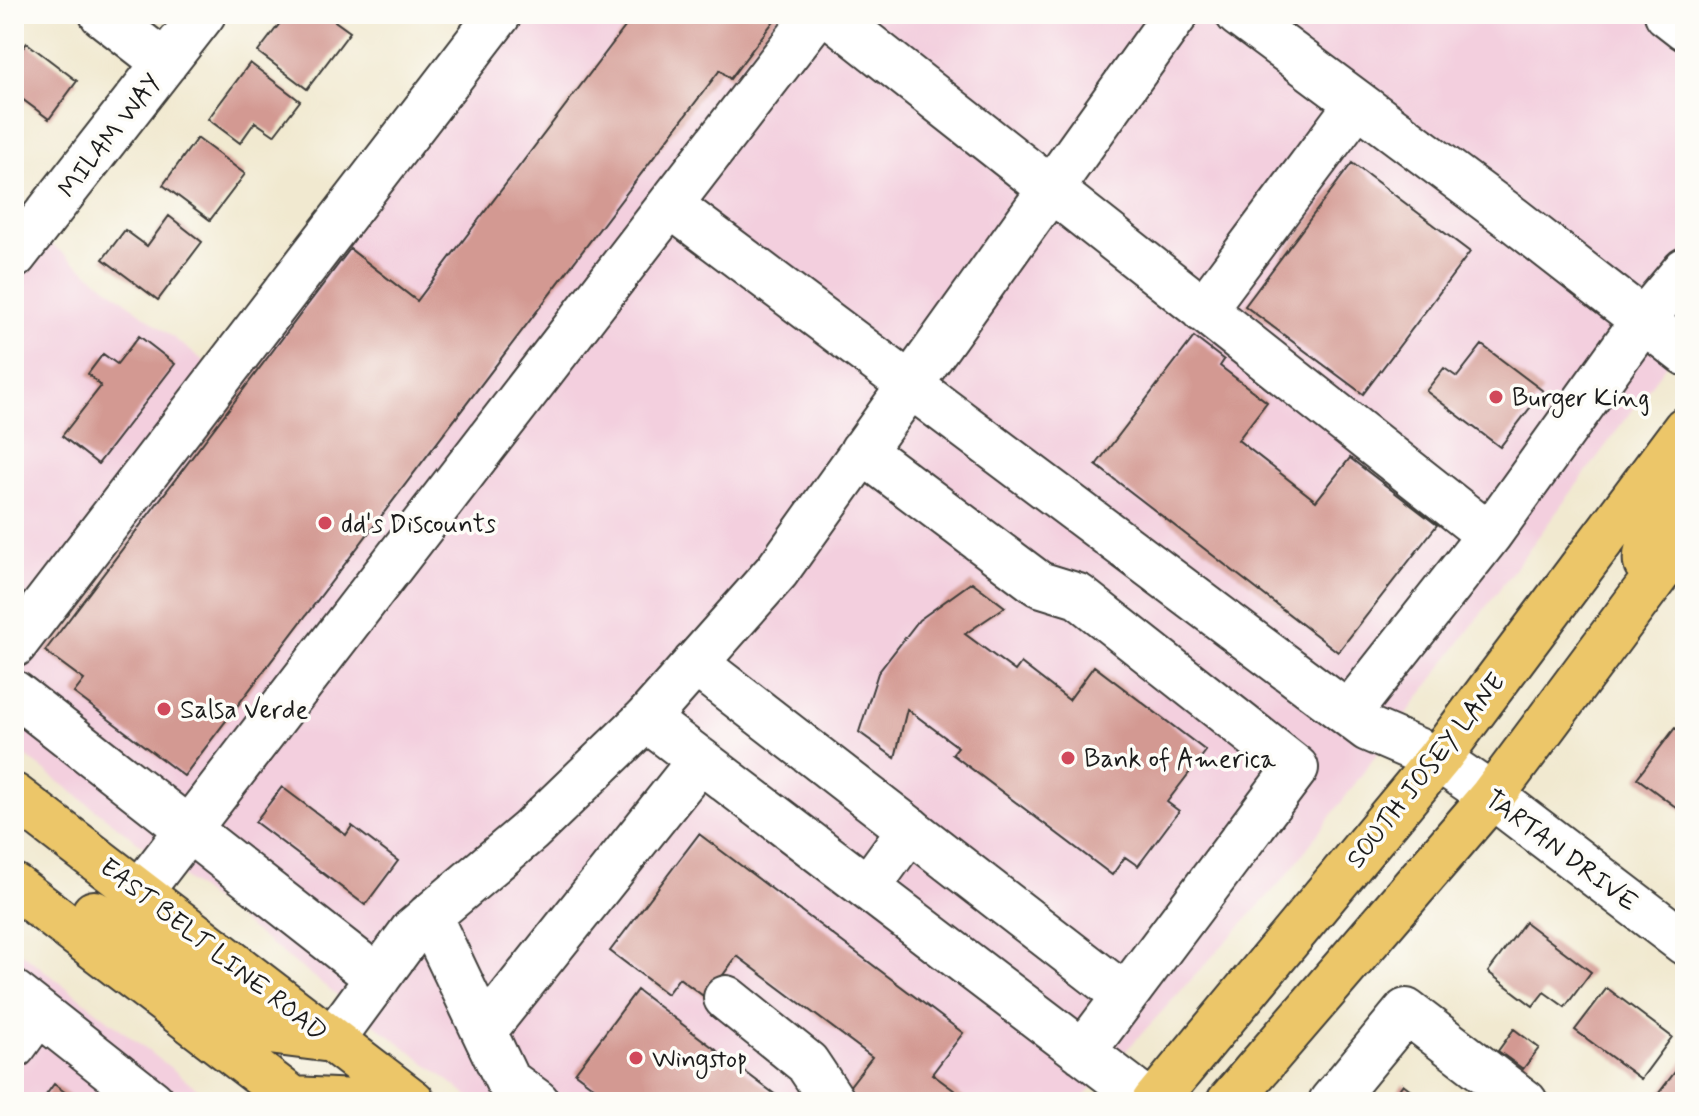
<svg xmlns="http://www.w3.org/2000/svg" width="1699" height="1116" font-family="Mynerve,sans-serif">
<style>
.built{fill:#f3cfde}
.building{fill:#d39992}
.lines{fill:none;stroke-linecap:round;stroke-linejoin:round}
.minor-casing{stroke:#3c3b37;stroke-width:48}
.major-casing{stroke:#3c3b37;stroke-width:48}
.minor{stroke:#fff;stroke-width:44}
.major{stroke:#ecc669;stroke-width:44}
.poi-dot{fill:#d1495b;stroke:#fdfcf7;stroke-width:3}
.labels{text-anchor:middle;stroke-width:7;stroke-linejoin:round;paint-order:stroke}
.street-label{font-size:26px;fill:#1c1c1c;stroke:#fdfcf7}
.poi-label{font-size:26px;fill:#1c1c1c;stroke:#fdfcf7;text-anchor:start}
</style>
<rect width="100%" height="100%" fill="#fdfcf7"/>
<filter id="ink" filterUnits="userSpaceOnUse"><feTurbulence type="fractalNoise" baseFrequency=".0125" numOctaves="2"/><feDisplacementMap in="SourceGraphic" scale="16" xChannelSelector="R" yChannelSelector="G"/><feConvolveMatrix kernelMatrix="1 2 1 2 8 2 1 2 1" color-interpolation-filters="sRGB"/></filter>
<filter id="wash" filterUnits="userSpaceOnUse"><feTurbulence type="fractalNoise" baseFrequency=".006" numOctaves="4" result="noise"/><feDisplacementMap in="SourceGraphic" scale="32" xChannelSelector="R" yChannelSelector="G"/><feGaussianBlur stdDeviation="1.8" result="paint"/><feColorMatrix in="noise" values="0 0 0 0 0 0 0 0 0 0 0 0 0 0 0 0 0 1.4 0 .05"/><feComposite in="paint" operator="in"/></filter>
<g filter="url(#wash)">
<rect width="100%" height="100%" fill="#f1e9d0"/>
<path class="built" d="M 477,14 L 1685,14 L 1685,339 L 1288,874 L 1079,1102 L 476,1102 L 14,747 L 14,284 L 47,241 L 209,365 Z
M 14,947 L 215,1102 L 14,1102 Z"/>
<g id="blocks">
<path class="building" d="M 287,14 L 325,14 L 350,32 L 307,89 L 258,52 Z
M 635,14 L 779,14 L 730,79 L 720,70 L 184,776 L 74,693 L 84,680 L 45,651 L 350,249 L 417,301 Z
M 27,43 L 77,81 L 49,119 L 14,93 L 14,60 Z
M 250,63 L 300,101 L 274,135 L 255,122 L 240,143 L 208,119 Z
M 197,138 L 245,174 L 210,220 L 163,185 Z
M 1352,163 L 1470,252 L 1363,394 L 1245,306 Z
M 169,216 L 202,242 L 158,300 L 103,259 L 125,230 L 147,246 Z
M 139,336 L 175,364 L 98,464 L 62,436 L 101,386 L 88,374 L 103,354 L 117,364 Z
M 1194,337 L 1224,360 L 1220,366 L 1267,402 L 1238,440 L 1316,501 L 1350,458 L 1437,525 L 1338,652 L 1096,465 Z
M 1482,345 L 1543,391 L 1500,447 L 1426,391 L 1444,368 L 1457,377 Z
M 972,582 L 1005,607 L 965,634 L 1015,671 L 1021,663 L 1069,700 L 1094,666 L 1206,751 L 1167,802 L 1179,811 L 1138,866 L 1125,857 L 1112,875 L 952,754 L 958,747 L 907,709 L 895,758 L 859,732 L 878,673 L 919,620 Z
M 1675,728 L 1685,736 L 1685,814 L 1637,778 Z
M 282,787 L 346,835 L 352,826 L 398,861 L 365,905 L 255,822 Z
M 699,834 L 963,1033 L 932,1074 L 970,1102 L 861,1102 L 846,1091 L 872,1057 L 737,956 L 706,998 L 679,978 L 667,994 L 610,951 Z
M 1525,922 L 1591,972 L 1565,1007 L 1544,992 L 1533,1006 L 1488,972 Z
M 1607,988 L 1672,1037 L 1641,1079 L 1575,1030 Z
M 637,990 L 785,1102 L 614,1102 L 575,1073 Z
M 1514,1029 L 1539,1048 L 1523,1069 L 1498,1051 Z
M 1685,1059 L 1685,1102 L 1660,1102 L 1655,1098 Z
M 54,1084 L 78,1102 L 41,1102 Z
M 1403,1084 L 1427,1102 L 1390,1102 Z"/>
</g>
</g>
<g filter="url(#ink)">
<use href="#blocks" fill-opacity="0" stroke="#3c3b37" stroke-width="2"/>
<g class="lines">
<defs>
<path id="minor" d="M 102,14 L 165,63
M 829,14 L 1489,535 L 1348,714
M 1238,14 L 1513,219 L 1685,353
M 1667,14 L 1685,28
M 670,205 L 1348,714 L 1368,729 L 1438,759 L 1492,796 L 1685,943
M 14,256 L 203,14
M 1203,310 L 1357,104
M 862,451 L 1039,584 L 1078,596 L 1296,768 L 1083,1052
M 1489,535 L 1644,319 L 1685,270
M 14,645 L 499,14
M 695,663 L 1125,996
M 14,693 L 378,978
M 646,719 L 1149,1102
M 868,887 L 910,829
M 140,892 L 817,14
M 429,916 L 507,1080 L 537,1102
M 14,993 L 152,1102
M 726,998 L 807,1063 L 833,1102
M 484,1031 L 700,760
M 332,1040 L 413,930 L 530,831 L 646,719 L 777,571 L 1176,14
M 14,1046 L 38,1013
M 1331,1102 L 1406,1011 L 1525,1102"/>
<path id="major" d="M 1646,563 C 1642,541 1672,506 1685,488
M 14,796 L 413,1102
M 14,886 L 297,1102
M 94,913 L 200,985 L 254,1030 L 332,1040
M 293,1099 L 355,1102
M 1154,1102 L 1438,759 L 1685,429
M 1229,1102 L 1492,796 L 1685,537"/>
</defs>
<use href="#minor" class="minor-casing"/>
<use href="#major" class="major-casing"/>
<use href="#minor" class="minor"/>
<use href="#major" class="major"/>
</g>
</g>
<g class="poi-dot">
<circle cx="1496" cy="397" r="8"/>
<circle cx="325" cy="523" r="8"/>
<circle cx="164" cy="709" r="8"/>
<circle cx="1068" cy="758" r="8"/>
<circle cx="636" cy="1058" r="8"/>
</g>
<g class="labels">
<g class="street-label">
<text transform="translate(109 135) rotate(-52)" y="9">MILAM WAY</text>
<text transform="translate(1425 770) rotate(-52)" y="9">SOUTH JOSEY LANE</text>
<text transform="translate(1562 850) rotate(37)" y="9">TARTAN DRIVE</text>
<text transform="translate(214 949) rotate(38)" y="9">EAST BELT LINE ROAD</text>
</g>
<g class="poi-label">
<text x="1512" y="406">Burger King</text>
<text x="341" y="532">dd's Discounts</text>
<text x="180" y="718">Salsa Verde</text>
<text x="1084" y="767">Bank of America</text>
<text x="652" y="1067">Wingstop</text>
</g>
</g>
<rect width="1699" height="1116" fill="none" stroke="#fdfcf7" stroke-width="48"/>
</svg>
